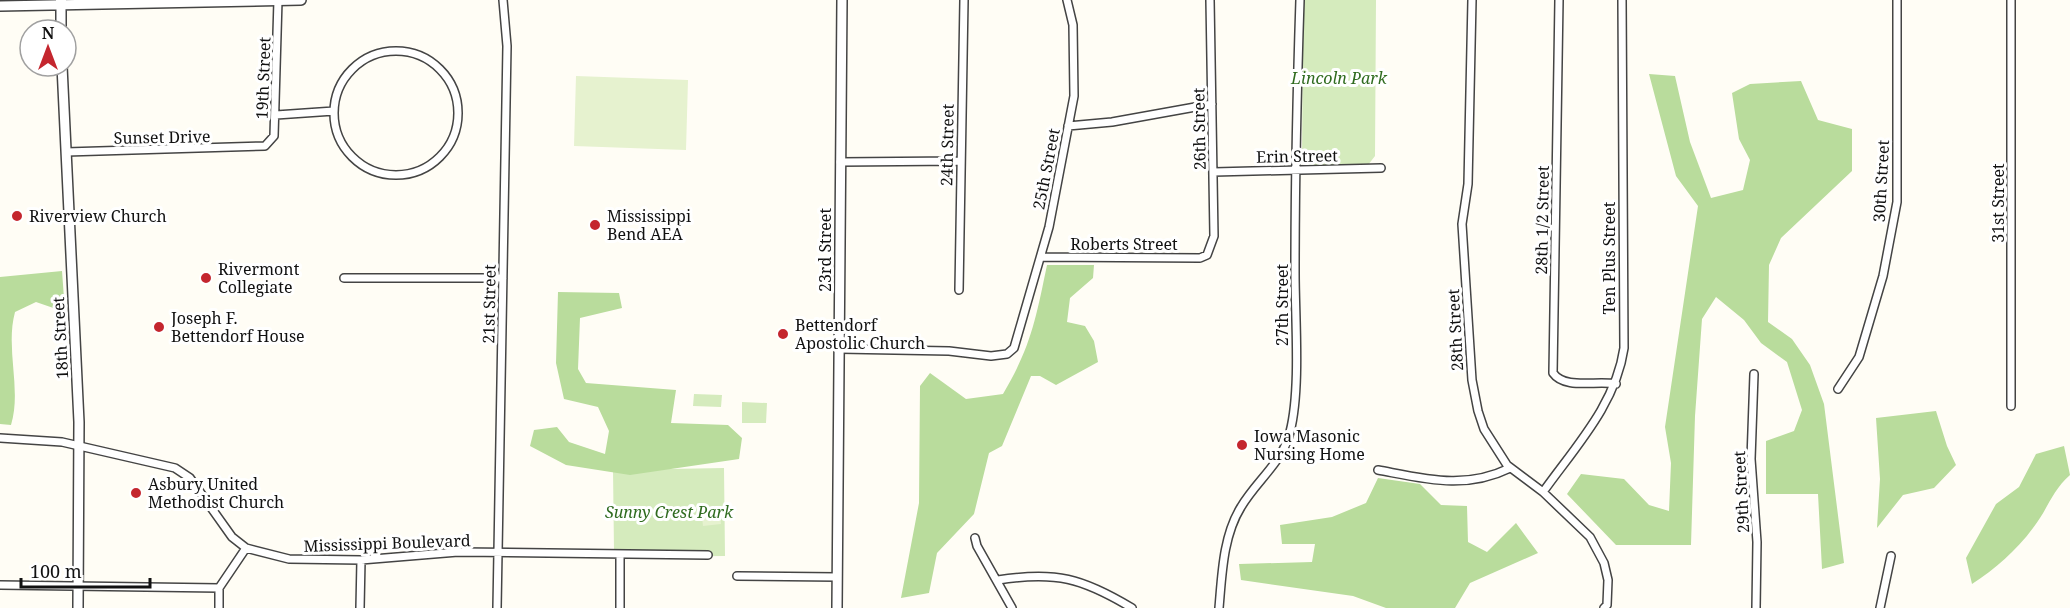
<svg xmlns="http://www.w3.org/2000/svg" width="2070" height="608" font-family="'Noto Serif',serif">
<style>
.green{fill:#d5ebbd}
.forest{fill:#b9dc9c}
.pitch{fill:#e6f2cf}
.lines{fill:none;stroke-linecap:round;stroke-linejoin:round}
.minor-casing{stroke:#444;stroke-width:10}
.tertiary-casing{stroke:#444;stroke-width:12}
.minor{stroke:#fff;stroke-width:7}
.tertiary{stroke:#fff;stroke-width:9}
.poi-dot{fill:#c4262e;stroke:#fff;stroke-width:2}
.labels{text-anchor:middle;stroke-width:6;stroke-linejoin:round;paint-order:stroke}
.street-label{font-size:16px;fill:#111;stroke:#fff}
.park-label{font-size:16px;font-style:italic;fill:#2f6b1f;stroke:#fff}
.poi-label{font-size:16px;fill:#111;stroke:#fff;text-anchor:start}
</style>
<rect width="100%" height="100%" fill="#fffdf5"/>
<path class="green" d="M 1303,0 L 1376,0 L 1375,156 L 1368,165 L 1307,166 L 1302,162 Z
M 694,394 L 722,395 L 721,407 L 693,406 Z
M 742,402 L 767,403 L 766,423 L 742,423 Z
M 724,468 L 725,556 L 627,557 L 626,550 L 614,550 L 613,470 Z"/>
<path class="forest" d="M 1649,74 L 1675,76 L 1690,142 L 1711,198 L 1743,190 L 1750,160 L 1739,139 L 1732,93 L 1750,84 L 1801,81 L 1818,120 L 1852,129 L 1852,171 L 1781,238 L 1769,265 L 1768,322 L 1792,339 L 1810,365 L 1824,404 L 1844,563 L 1822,569 L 1818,494 L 1766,494 L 1766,441 L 1794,431 L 1802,410 L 1787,362 L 1761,343 L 1744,320 L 1716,297 L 1702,319 L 1695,416 L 1691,545 L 1616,545 L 1567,494 L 1581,474 L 1624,479 L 1649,505 L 1669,511 L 1671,463 L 1665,427 L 1698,206 L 1676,176 Z
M 1047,265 L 1094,265 L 1093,278 L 1070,298 L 1067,322 L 1085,326 L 1094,341 L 1098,362 L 1056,385 L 1040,376 L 1031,376 L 1002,446 L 989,453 L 974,514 L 937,553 L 929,593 L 901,598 L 919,503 L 920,386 L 930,373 L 966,399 L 1003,394 C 1031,347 1036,318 1047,265 Z
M 62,271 L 65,312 L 36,302 L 15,312 C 5,349 22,389 11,425 L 0,424 L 0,277 Z
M 558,292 L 619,293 L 622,308 L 580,318 L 578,369 L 586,383 L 676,390 L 671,423 L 728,425 L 742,438 L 739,459 L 630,475 L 566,465 L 530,446 L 534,430 L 557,427 L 569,442 L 605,454 L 609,431 L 598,407 L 564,399 L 556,363 Z
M 1936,411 L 1947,446 L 1956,465 L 1934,488 L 1903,495 L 1877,528 L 1880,479 L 1876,418 Z
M 2064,446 L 2070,475 C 2051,492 2048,509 2033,528 C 2016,551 1995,569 1972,584 L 1966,558 L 1996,504 L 2019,487 L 2036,454 Z
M 1378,478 L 1420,484 L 1441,505 L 1467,506 L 1468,542 L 1487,552 L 1516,523 L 1538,553 L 1470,583 L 1455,608 L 1386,608 L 1353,596 L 1241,580 L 1239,564 L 1312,562 L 1315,544 L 1282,544 L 1280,525 L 1332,517 L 1366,503 Z"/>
<path class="pitch" d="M 576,76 L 688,80 L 686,150 L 574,146 Z
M 720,515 L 721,524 L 703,526 L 702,517 Z"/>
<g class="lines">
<defs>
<path id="minor" d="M 1472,0 L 1468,184 L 1462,224 L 1472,380 L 1478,411 L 1484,429 L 1507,465 L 1543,492 L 1590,537 L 1604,563 L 1608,580 L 1607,605 L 1604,608
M 1559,0 L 1553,373 C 1565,390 1597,380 1616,384
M 2011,0 L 2011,406
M334 113a62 62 0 1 1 124 0a62 62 0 1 1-124 0Z
M 276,115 L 334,111
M 1068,126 L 1112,122 L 1212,104
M 66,152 L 265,146 L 274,136 L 278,0
M 840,162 L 959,161
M 1214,172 L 1381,168
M 1041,257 L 1200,258 L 1207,255 L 1214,236 L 1210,0
M 344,278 L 503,278
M 959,290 L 964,0
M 840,349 L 949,351 L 991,356 L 1007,354 L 1014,348 L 1049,227 L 1074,96 L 1073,25 L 1067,0
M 1754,374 L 1751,459 L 1757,542 L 1756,608
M 1838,389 L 1859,357 L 1883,276 L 1897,202 L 1897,0
M 0,438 L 62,442 L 175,468 L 190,478 L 232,537 L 246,548 L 289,559 L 361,560 L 458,552 L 708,555
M 1378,470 C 1426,479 1465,490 1510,468
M 1543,492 C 1575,447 1616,404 1624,348 L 1622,0
M 975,538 L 977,546 L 1012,608
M 737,576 L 837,577
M 998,580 C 1056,571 1082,578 1132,608
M 0,585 L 219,588
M 219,608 L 219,588 L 246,548
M 360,608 L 361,560
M 497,608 L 507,46 L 503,0
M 620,608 L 620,554
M 1219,608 C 1222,574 1223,536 1241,507 C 1256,481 1283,462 1290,432 C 1301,389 1295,318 1295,273 C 1295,182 1297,91 1300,0
M 1880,608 L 1891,556"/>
<path id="tertiary" d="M 0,6 L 301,0
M 61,30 L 61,0
M 62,66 L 79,422 L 78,608
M 837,608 L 842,0"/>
</defs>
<use href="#minor" class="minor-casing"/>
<use href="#tertiary" class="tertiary-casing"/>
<use href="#minor" class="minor"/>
<use href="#tertiary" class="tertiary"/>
</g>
<g class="poi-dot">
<circle cx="17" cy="216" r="6"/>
<circle cx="595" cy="225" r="6"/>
<circle cx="206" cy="278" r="6"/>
<circle cx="159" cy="327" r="6"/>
<circle cx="783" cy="334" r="6"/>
<circle cx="1242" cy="445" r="6"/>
<circle cx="136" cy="493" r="6"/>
</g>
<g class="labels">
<g class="street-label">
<text transform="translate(263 78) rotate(-88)" y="6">19th Street</text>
<text transform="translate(1199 129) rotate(-91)" y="6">26th Street</text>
<text transform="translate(162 137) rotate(-1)" y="6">Sunset Drive</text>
<text transform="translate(947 145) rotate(-89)" y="6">24th Street</text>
<text transform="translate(1297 156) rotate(-1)" y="6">Erin Street</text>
<text transform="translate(1046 169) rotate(-79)" y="6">25th Street</text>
<text transform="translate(1881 181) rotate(-87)" y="6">30th Street</text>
<text transform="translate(1998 203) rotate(-90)" y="6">31st Street</text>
<text transform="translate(1542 220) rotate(-89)" y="6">28th 1/2 Street</text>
<text x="1124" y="250">Roberts Street</text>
<text transform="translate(825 250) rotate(-90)" y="6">23rd Street</text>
<text transform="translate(1609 258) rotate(-90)" y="6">Ten Plus Street</text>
<text transform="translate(489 304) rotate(-89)" y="6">21st Street</text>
<text transform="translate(1282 305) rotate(-90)" y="6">27th Street</text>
<text transform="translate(1455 330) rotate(-93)" y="6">28th Street</text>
<text transform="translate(60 338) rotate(-93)" y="6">18th Street</text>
<text transform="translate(1741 492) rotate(-93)" y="6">29th Street</text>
<text transform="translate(387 543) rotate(-2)" y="6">Mississippi Boulevard</text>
</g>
<g class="park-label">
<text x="1339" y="84">Lincoln Park</text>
<text x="669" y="518">Sunny Crest Park</text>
</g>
<g class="poi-label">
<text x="29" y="222">Riverview Church</text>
<text x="607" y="222">Mississippi<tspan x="607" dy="18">Bend AEA</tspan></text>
<text x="218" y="275">Rivermont<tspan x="218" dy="18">Collegiate</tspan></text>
<text x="171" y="324">Joseph F.<tspan x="171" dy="18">Bettendorf House</tspan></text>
<text x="795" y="331">Bettendorf<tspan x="795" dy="18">Apostolic Church</tspan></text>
<text x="1254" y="442">Iowa Masonic<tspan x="1254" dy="18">Nursing Home</tspan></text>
<text x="148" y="490">Asbury United<tspan x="148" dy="18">Methodist Church</tspan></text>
</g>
</g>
<g transform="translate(48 48)"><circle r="28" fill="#ffffff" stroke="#a0a0a0" stroke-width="1.5"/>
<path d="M0-4.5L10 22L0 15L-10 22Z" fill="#c4262e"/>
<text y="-9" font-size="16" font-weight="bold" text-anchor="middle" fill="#111111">N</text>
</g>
<path d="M21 578v9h129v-9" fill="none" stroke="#111111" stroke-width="3"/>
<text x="30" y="578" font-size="18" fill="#111111" stroke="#ffffff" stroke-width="4.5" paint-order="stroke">100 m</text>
</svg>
